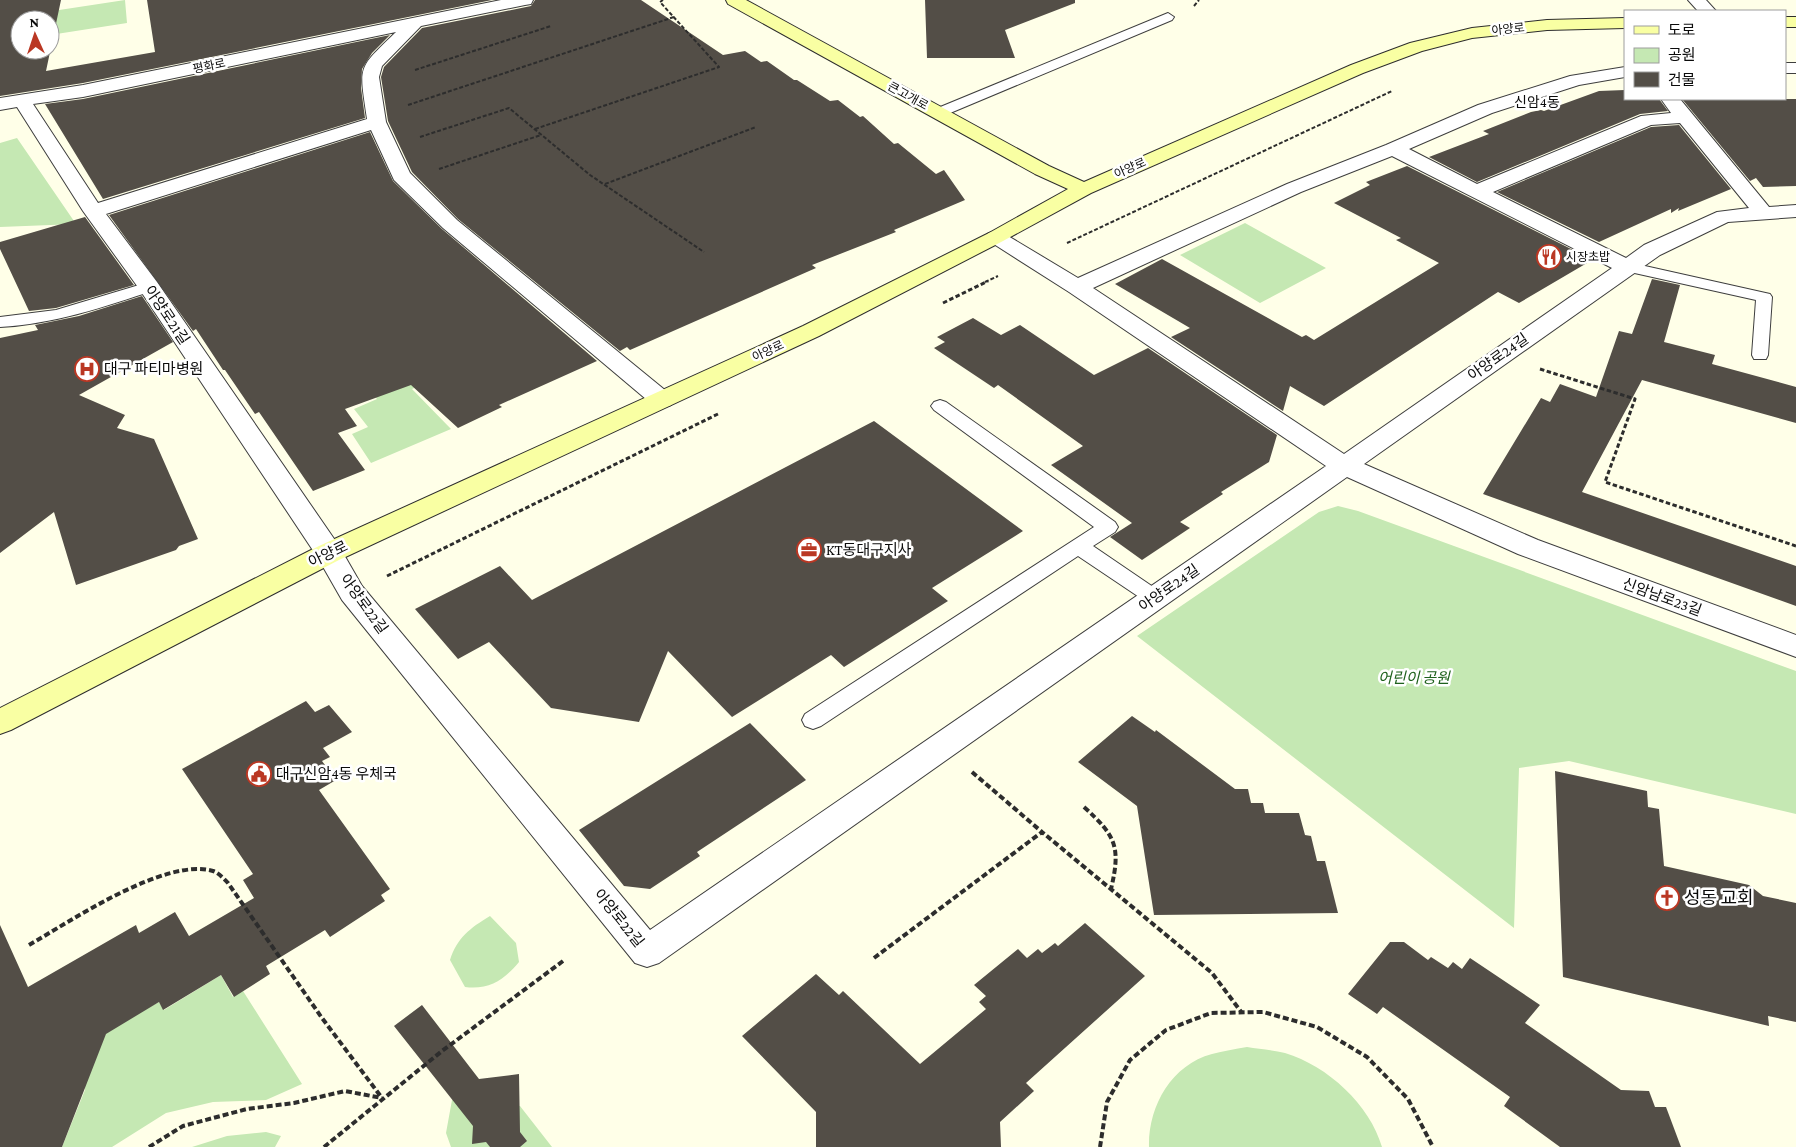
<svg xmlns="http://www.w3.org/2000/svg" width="1796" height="1147" font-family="'Crimson Pro','Noto Sans KR',serif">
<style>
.green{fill:#c5e8b3}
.building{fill:#534e47;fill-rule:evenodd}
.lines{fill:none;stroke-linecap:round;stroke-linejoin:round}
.lane-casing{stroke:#3e3e3e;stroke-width:2}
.street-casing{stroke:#3e3e3e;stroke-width:2}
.secondary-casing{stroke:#2d2d2d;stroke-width:2}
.path-far2{stroke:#2d2d2d;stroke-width:2;stroke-dasharray:4 2;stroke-linecap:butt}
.path-far1{stroke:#2d2d2d;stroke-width:3;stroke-dasharray:4.5 2.5;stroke-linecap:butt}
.path{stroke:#2d2d2d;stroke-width:4;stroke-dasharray:6 3;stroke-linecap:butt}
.lane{fill:#fff;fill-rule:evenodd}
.street{fill:#fff;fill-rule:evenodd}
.secondary{fill:#f9ffa3;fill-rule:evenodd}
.labels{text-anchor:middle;stroke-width:5;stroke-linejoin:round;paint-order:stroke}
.far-street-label{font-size:12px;fill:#0b0b0b;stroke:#fff}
.far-poi-label{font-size:12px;fill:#0b0b0b;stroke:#fff;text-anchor:start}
.far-neighbourhood-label{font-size:14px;fill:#0b0b0b;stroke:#fff}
.street-label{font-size:15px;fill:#0b0b0b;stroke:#fff}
.poi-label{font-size:15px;fill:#0b0b0b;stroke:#fff;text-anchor:start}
.park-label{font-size:15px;font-style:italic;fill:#1e611c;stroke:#fff}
.near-poi-label{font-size:18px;fill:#0b0b0b;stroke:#fff;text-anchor:start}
</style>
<rect width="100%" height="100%" fill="#ffffe8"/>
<path class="green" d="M 125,0 L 127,23 L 50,35 L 50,20 L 0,19 Z
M 17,138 L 76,224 L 0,227 L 0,143 Z
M 1245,223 L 1326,268 L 1260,303 L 1180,255 Z
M 448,373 L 412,389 L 451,429 L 371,463 L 352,434 L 368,427 L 354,409 L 377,399 L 361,377 Z
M 1338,506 L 1358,511 L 1796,671 L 1796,814 L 1569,761 L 1519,768 L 1514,928 L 1137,636 L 1319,512 Z
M 490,916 L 516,943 L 519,962 C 504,980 489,990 465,987 L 450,960 C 457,938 470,928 490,916 Z
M 221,975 L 233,997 L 243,991 L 302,1084 L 266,1100 L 213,1102 L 166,1113 L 112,1147 L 62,1147 L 85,1090 L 81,1043 L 159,1002 L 164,1010 Z
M 1247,1047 C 1259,1049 1273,1050 1285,1053 C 1328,1066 1370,1105 1382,1147 L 1149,1147 C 1148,1107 1171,1065 1212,1054 C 1223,1051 1235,1049 1247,1047 Z
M 452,1100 L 520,1106 L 552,1147 L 451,1147 L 446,1133 Z
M 266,1132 L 281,1136 L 275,1147 L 192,1147 L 227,1136 Z"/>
<path class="building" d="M 0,0 L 61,0 L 46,71 L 155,52 L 147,0 L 492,0 L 83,83 L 0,96 ZM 20,20 L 50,20 L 50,50 L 20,50 Z
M 535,0 L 641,0 L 723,55 L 745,51 L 761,62 L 767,61 L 794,80 L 797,80 L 830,101 L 838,100 L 860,117 L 863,116 L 894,144 L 898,143 L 936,174 L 944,170 L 965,200 L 894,230 L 896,232 L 812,265 L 816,268 L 630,350 L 627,347 L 620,351 L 458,219 L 412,172 L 388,121 L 381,77 L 384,67 L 422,28 L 531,6 Z
M 925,0 L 1075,0 L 1075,3 L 1005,30 L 1015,58 L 927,58 Z
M 390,35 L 372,53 L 362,69 L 361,88 L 365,118 L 103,199 L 45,104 L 83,99 Z
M 1625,90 L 1625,99 L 1659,99 L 1668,111 L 1640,114 L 1477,182 L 1429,157 L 1489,134 L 1483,131 L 1531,112 L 1541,110 L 1544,111 L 1599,91 Z
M 1682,99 L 1796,99 L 1796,186 L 1763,187 L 1756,178 L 1750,181 Z
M 1679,125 L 1731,189 L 1678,211 L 1679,208 L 1671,213 L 1671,209 L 1599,242 L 1497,192 L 1651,127 Z
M 370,132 L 393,181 L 442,229 L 597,361 L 499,405 L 502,407 L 458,428 L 411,385 L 345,409 L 357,426 L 338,433 L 365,470 L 313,491 L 259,412 L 255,414 L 225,370 L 223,370 L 196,329 L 193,331 L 109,215 Z
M 1407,166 L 1577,252 L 1571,255 L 1587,263 L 1519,303 L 1498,292 L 1324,406 L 1290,386 L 1283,411 L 1171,337 L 1190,328 L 1115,284 L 1162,259 L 1302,337 L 1306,335 L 1314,340 L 1439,263 L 1396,240 L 1401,238 L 1334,203 L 1370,185 L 1366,182 Z
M 85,217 L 134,285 L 56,308 L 29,311 L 0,249 L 0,242 Z
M 1652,279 L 1680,285 L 1664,342 L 1715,355 L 1712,364 L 1796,387 L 1796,423 L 1642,380 L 1582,492 L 1796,566 L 1796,606 L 1483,494 L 1541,398 L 1550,402 L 1560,384 L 1596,397 L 1619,331 L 1632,334 Z
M 142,296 L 173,342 L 79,395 L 125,415 L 117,428 L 154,439 L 198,539 L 179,546 L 176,550 L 76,585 L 54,512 L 0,553 L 0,338 L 38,330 L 35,325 L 79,316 Z
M 973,318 L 1001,335 L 1020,325 L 1094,375 L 1148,348 L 1277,435 L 1269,462 L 1221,492 L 1223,494 L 1180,522 L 1190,528 L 1142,560 L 1110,537 L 1132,523 L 1051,465 L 1083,446 L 998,385 L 994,388 L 934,348 L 945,342 L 937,337 Z
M 874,421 L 1023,531 L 932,588 L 948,601 L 844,667 L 831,655 L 732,717 L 668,651 L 639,722 L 551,708 L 489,642 L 458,659 L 415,609 L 500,566 L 532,600 Z
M 306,701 L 315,712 L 329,705 L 352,732 L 323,748 L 330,757 L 322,761 L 336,780 L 319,790 L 390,889 L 381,895 L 385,901 L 330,937 L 325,930 L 266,966 L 270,974 L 234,997 L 221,975 L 163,1010 L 159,1002 L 106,1034 L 62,1147 L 0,1147 L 0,925 L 28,987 L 136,925 L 139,933 L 175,912 L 189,936 L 254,898 L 243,880 L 253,874 L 182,769 Z
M 1132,716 L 1155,732 L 1156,730 L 1235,789 L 1248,789 L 1251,803 L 1263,803 L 1265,813 L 1299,813 L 1305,835 L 1311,836 L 1317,861 L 1325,861 L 1338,913 L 1154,915 L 1137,806 L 1078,762 Z
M 750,723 L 806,780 L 697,852 L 700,856 L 650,889 L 624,886 L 579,830 Z
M 1555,771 L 1647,791 L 1648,807 L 1659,809 L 1664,866 L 1749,885 L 1763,896 L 1796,903 L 1796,1022 L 1768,1016 L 1769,1026 L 1563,977 Z
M 1085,923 L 1145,976 L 1026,1083 L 1034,1091 L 1000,1122 L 1001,1147 L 816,1147 L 816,1112 L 742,1036 L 816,974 L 839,995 L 843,991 L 920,1064 L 986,1009 L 979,1002 L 986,996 L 974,985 L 1018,949 L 1027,958 L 1038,949 L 1042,953 L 1055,943 L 1058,946 Z
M 1390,942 L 1404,942 L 1428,960 L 1431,957 L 1448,968 L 1453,962 L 1462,969 L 1470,958 L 1540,1005 L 1525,1023 L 1621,1090 L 1649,1091 L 1655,1107 L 1666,1107 L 1681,1147 L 1560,1147 L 1504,1106 L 1510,1097 L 1383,1007 L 1377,1014 L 1348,994 Z
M 422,1005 L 479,1079 L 519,1074 L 520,1132 L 527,1141 L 520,1147 L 490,1147 L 486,1142 L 472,1144 L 473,1126 L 394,1026 Z"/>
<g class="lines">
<defs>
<path id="lane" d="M 1168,13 L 1174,17 L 1172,20 L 943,116 L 938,117 L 931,113 L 933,110 Z
M 1627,262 L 1770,294 L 1772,297 L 1768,355 L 1766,359 L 1754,359 L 1752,355 L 1756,300 L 1621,270 L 1619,267 L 1621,264 Z
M 149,282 L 155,284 L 157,287 L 155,290 C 104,307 54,324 0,327 L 0,317 L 56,310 Z
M 940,400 L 946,402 L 1115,522 L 1118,527 L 1115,532 L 1093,546 L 1162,593 L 1165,598 L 1162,603 L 1155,605 L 1148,603 L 1078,556 L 821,726 L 813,729 L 805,726 L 802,720 L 805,714 L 1094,527 L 934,410 L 931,406 L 934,402 Z"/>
<path id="street" d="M 501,0 L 533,0 L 531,4 L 525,5 L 421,26 L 382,66 L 379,77 L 386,122 L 410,173 L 457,220 L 671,395 L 674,400 L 671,405 L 662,408 L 653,405 L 443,228 L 394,180 L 371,130 L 106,214 L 157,282 L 339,546 L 362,586 L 650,930 L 1326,466 L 1069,292 L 989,241 L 985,237 L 989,233 L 996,231 L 1003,233 L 1078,278 L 1287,184 L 1386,145 L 1478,105 L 1570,76 L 1625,67 L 1625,77 L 1579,85 L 1492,113 L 1409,149 L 1477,184 L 1641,116 L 1671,113 L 1661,99 L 1680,99 L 1769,207 L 1796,205 L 1796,217 L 1728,222 L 1660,255 L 1364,464 L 1538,540 L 1796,635 L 1796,657 L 1518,554 L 1347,477 L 659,963 L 647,967 L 635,963 L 342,600 L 318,558 L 140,290 L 83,211 L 17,107 L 0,110 L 0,98 L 83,85 ZM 396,32 C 357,70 359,64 367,119 L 98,203 L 33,104 L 83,97 ZM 1680,123 L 1749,208 L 1717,212 L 1644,245 L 1626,258 L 1493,192 L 1651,125 ZM 1392,156 L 1612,268 L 1344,454 L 1093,288 L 1301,192 Z
M 1688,0 L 1706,0 L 1716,11 L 1698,11 Z
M 1785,63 L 1796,63 L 1796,73 L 1785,73 Z"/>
<path id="secondary" d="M 726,0 L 746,0 L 1049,166 L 1084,182 L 1351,65 L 1410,43 L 1472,28 L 1547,20 L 1625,18 L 1625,28 L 1547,30 L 1472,38 L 1422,51 L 1363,73 L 1091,193 L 1003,241 L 819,336 L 339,560 L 11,730 L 0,734 L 0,708 L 319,546 L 803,326 L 989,233 L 1068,189 L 1035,174 L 728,4 Z
M 1785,17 L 1796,17 L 1796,27 L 1785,27 Z"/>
</defs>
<use href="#lane" class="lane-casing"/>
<use href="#street" class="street-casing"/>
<use href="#secondary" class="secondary-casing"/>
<path class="path-far2" d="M 1194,6 L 1199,0
M 415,70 L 551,26
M 408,105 L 674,17
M 535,129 L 719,67 L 660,2 L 663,0
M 420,137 L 509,108 L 590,175 L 704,252
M 439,169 L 541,135
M 605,184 L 756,127
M 1067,243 L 1392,91
M 985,282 L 998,276"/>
<path class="path-far1" d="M 943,303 L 988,281
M 1540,369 L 1635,399 L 1605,482 L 1796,546
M 387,576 L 720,413"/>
<path class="path" d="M 972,772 L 1042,832
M 1084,807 C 1116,836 1121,847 1111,889
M 29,945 C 71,921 165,857 213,871 C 219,873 224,879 228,883 L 322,1018 L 382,1098
M 874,958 L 1042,832 L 1212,973 L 1242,1013
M 149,1147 L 183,1126 L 247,1109 L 294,1103 L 345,1091 L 382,1098
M 324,1147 L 442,1051 L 563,961
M 1100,1147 L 1107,1102 L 1130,1060 L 1166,1030 L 1211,1013 L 1263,1012 L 1317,1027 L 1367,1057 L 1408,1099 L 1433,1147"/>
<use href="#lane" class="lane"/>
<use href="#street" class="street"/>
<use href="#secondary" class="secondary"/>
</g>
<defs>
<symbol id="restaurant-ring" viewBox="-11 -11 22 22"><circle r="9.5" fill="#fff" stroke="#ba3723" stroke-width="1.5"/><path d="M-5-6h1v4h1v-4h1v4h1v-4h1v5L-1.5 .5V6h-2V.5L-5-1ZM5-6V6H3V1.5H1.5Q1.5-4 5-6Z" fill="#ba3723"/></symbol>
<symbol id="hospital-ring" viewBox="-11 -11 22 22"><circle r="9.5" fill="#fff" stroke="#ba3723" stroke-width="1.5"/><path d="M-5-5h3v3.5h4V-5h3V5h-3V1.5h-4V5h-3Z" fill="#ba3723"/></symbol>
<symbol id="office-ring" viewBox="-11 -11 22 22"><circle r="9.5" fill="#fff" stroke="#ba3723" stroke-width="1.5"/><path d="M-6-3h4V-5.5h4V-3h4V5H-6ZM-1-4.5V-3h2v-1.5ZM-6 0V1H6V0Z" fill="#ba3723"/></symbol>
<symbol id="civic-ring" viewBox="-11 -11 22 22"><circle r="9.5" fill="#fff" stroke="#ba3723" stroke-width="1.5"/><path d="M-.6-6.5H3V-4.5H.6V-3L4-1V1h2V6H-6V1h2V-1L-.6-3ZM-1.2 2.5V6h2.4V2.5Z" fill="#ba3723"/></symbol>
<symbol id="church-ring" viewBox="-11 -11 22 22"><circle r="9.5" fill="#fff" stroke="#ba3723" stroke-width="1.5"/><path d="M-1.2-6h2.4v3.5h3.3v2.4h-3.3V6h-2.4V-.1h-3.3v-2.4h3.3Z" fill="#ba3723"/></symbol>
</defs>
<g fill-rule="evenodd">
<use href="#restaurant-ring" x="1535" y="243" width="28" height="28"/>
<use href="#hospital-ring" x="73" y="355" width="28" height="28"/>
<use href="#office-ring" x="795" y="536" width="28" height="28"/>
<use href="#civic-ring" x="245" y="760" width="28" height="28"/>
<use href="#church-ring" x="1653" y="884" width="28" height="28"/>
</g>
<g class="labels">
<g class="far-street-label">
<text transform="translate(1508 29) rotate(-6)" y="4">아양로</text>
<text transform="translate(209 66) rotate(-12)" y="4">평화로</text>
<text transform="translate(908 96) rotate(29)" y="4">큰고개로</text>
<text transform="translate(1130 168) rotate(-24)" y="4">아양로</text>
<text transform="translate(768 351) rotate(-25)" y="4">아양로</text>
</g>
<g class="far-poi-label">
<text x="1566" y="261">시장초밥</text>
</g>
<g class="far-neighbourhood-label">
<text x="1537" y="107">신암4동</text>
</g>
<g class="street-label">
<text transform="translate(167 315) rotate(56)" y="5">아양로21길</text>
<text transform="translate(1498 357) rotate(-35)" y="5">아양로24길</text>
<text transform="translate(328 554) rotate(-26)" y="5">아양로</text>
<text transform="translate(1169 588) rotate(-35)" y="5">아양로24길</text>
<text transform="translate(1662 597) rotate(20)" y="5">신암남로23길</text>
<text transform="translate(364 604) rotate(54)" y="5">아양로22길</text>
<text transform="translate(619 918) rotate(51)" y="5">아양로22길</text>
</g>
<g class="poi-label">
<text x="104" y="374">대구 파티마병원</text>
<text x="826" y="555">KT동대구지사</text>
<text x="276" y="779">대구신암4동 우체국</text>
</g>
<g class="park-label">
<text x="1414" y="683">어린이 공원</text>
</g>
<g class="near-poi-label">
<text x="1684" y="904">성동 교회</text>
</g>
</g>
<rect x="1624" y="10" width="162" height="90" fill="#ffffff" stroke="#9d9d9d"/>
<rect x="1634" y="26" width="25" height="8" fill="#f9ffa3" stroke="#9d9d9d"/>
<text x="1668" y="35" font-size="15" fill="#0b0b0b">도로</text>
<rect x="1634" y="48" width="25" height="15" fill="#c5e8b3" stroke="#9d9d9d"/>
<text x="1668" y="60" font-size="15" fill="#0b0b0b">공원</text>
<rect x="1634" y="72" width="25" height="15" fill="#534e47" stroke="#9d9d9d"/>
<text x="1668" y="85" font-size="15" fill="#0b0b0b">건물</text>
<g transform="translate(35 35) rotate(357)"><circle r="24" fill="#ffffff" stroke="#9d9d9d"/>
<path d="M0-4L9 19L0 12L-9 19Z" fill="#ba3723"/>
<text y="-8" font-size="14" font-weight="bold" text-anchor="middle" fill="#0b0b0b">N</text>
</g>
</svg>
